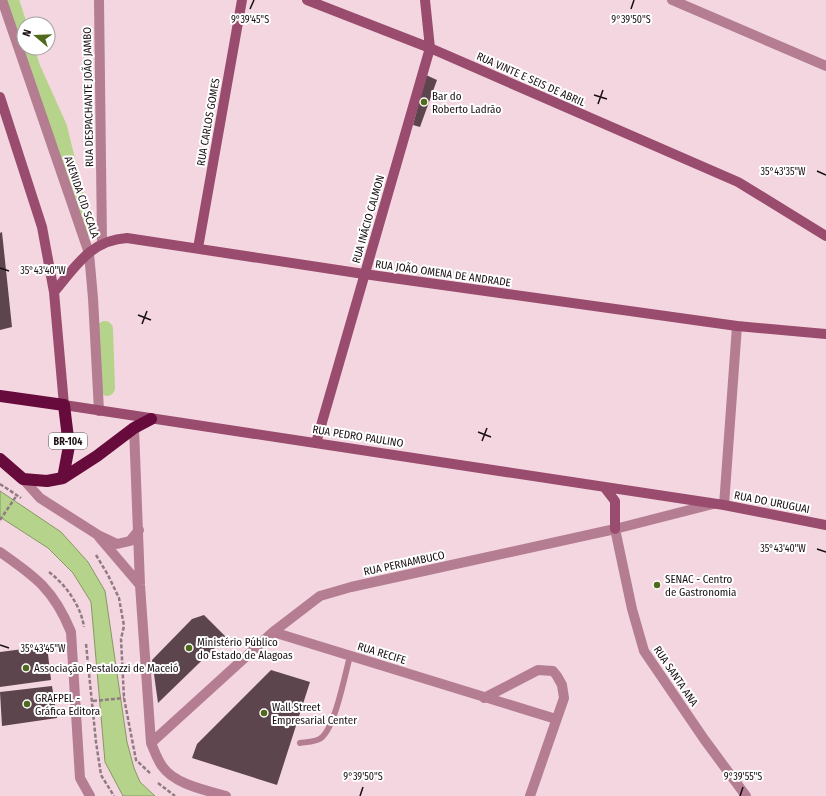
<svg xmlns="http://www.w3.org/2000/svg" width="826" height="796" font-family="'Fira Sans Condensed',sans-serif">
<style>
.water{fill:#b5d38a;stroke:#869866}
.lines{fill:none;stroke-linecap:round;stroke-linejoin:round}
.canal{stroke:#b5d38a;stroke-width:16}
.building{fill:#5d454e}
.path{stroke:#907b82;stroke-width:2.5;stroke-dasharray:4 2;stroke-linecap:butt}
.lane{stroke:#b47d92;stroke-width:6}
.street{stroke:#b47d92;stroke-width:10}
.secondary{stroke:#994c6d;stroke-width:10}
.highway{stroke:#670a3c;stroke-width:12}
.ticks{fill:none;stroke:#190f13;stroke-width:1.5}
.poi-dot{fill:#4f6a1d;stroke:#fff;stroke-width:1.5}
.labels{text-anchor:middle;stroke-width:4;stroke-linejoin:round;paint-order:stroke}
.shield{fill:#fff;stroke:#5e575a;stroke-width:1}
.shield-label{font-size:10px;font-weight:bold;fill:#190f13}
.street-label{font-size:11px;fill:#190f13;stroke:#fff}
.poi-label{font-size:11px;fill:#190f13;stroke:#fff;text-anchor:start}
.ticks-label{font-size:10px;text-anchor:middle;fill:#190f13;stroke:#fff;stroke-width:4;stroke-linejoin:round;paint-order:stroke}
</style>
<rect width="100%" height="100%" fill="#f4d6e0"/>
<path class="water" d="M 0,491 L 61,532 L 88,562 L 105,591 L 127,742 L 134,768 L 140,782 L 155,796 L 123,796 L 105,762 L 91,602 L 73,573 L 48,548 L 0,517 Z"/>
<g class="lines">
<path class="canal" d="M 11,0 L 24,41
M 26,48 L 32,67 L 59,127 L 84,229
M 105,329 L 107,388"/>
</g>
<path class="building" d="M 426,75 L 437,80 L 420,127 L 413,125 Z
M 2,232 L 12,327 L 0,330 L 0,233 Z
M 204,615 L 226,637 L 158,703 L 152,660 L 192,619 Z
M 47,646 L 51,680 L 0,687 L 0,652 Z
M 271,670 L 310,682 L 277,785 L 192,758 L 197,744 Z
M 52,686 L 57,718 L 2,726 L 0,692 Z"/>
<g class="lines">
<path class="path" d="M 0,484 L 21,498
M 0,520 L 17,495
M 96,555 L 108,575 L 119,598 L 124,626 L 121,639 L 124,698 L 136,760 L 151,774
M 49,572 C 66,585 81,606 84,627
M 86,644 L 96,742 L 101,775 L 114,796
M 93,701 L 124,698
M 158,783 L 175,796"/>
<path class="lane" d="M 300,743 C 306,742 316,742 321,738 C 335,728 345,674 350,656"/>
<path class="street" d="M 2,0 L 89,253 L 93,298 L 99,411
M 99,0 L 102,242
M 672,0 L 826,66
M 134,428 L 140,585 L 151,743 C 154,750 157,759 162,766 C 174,784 205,790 226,796
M 23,479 L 40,498 L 98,535 L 117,544 L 130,541 L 139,530
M 724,505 L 737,326
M 615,529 L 632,609 L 644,651 L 704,739 L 746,796
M 99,537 L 140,585
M 0,552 C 36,577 54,590 71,632 L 80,778 L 90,796
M 273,632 L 556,719
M 484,698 L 538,670 L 553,671 L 557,676 L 562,685 L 564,698 L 530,796
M 151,743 L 273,632 L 320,596 L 351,587 L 615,529 L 713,504"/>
<path class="secondary" d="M 307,0 L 430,48 L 738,182 L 826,236
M 0,97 L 42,227 L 54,292 L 64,405 L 724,505 L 826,525
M 198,248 L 242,0
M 54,292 C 76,266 91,240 127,238 L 364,274 L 737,326 L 826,334
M 316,443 L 430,48 L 425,0
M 605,488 L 615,501 L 615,529"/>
<path class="highway" d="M 0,396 L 64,405 L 69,446 L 63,478
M 0,459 L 23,479 L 47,481 L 63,478 L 97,456 L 134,428 L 151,419"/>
</g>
<path class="ticks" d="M 250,9 L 254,0M 631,9 L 634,0M 594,95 L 607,99M 598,104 L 603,90M 817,171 L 826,175M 0,268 L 9,271M 138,315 L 151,320M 142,324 L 147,311M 478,432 L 491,437M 482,441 L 487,428M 817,549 L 826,552M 0,645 L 9,648M 360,796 L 363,787M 740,796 L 743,787"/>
<g class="poi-dot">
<circle cx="424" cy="102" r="4"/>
<circle cx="657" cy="585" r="4"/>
<circle cx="189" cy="648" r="4"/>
<circle cx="26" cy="668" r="4"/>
<circle cx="27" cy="704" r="4"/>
<circle cx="264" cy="713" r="4"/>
</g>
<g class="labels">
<rect class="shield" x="49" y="433" width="38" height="16" rx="3"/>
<g class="shield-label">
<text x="68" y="445">BR-104</text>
</g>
<g class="street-label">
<text transform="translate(531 79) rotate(24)" y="4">RUA VINTE E SEIS DE ABRIL</text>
<text transform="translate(88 97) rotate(-91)" y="4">RUA DESPACHANTE JOÃO JAMBO</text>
<text transform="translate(208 122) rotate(-80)" y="4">RUA CARLOS GOMES</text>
<text transform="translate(82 197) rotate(71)" y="4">AVENIDA CID SCALA</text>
<text transform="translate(368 219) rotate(-74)" y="4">RUA INÁCIO CALMON</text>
<text transform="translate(443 273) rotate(8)" y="4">RUA JOÃO OMENA DE ANDRADE</text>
<text transform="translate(358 436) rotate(9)" y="4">RUA PEDRO PAULINO</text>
<text transform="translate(772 502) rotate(11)" y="4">RUA DO URUGUAI</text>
<text transform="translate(404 563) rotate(-12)" y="4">RUA PERNAMBUCO</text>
<text transform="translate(382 653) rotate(17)" y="4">RUA RECIFE</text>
<text transform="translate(676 676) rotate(56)" y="4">RUA SANTA ANA</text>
</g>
<g class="poi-label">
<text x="432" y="100">Bar do<tspan x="432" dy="13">Roberto Ladrão</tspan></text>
<text x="665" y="583">SENAC - Centro<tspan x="665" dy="13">de Gastronomia</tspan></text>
<text x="197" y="646">Ministério Público<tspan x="197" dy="13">do Estado de Alagoas</tspan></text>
<text x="34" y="672">Associação Pestalozzi de Maceió</text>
<text x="35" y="702">GRAFPEL -<tspan x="35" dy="13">Gráfica Editora</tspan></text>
<text x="272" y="711">Wall Street<tspan x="272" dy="13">Empresarial Center</tspan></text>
</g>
</g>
<g class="ticks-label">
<text x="250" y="23">9°39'45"S</text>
<text x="631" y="23">9°39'50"S</text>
<text x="783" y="175">35°43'35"W</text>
<text x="43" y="274">35°43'40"W</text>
<text x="783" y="552">35°43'40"W</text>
<text x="43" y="652">35°43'45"W</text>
<text x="363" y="780">9°39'50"S</text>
<text x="743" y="780">9°39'55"S</text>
</g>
<g transform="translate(36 36) rotate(289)"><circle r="19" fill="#ffffff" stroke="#a39fa1"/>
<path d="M0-3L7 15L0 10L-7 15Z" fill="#4f6a1d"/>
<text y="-6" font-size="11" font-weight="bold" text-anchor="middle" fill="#190f13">N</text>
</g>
</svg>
